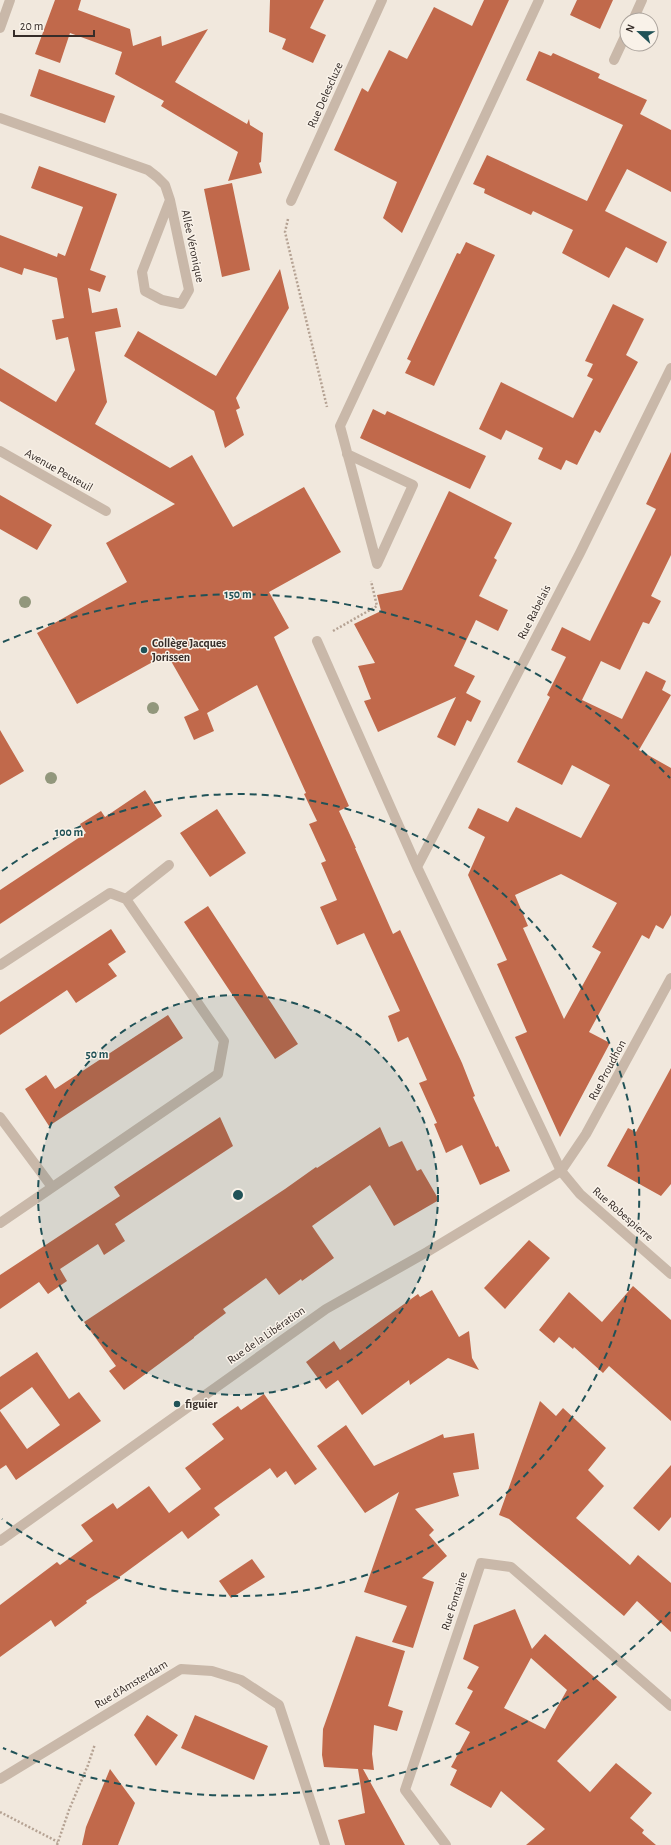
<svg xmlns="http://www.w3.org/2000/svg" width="671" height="1845" font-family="'Alegreya Sans',sans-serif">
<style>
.building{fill:#c1694b;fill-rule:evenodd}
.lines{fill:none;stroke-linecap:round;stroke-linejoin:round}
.path{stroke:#b5a293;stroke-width:2.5;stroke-dasharray:2 2;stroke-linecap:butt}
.minor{stroke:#c9b8a9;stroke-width:10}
.tree{fill:#92977c}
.ring{fill:none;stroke:#205257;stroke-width:2;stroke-dasharray:7 5}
.poi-dot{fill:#205257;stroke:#f9f2e9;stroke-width:1.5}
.labels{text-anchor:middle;stroke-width:3;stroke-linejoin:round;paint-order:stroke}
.street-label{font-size:12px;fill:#362d29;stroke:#f9f2e9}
.poi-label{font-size:12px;font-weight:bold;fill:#362d29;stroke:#f9f2e9;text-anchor:start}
.centre{fill:#205257;stroke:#f9f2e9;stroke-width:2}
.ring-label{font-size:12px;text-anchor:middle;font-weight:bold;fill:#205257;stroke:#f9f2e9;stroke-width:3;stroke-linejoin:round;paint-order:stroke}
</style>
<rect width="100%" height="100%" fill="#f1e8dd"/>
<path class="building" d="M 55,0 L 81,0 L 78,10 L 130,29 L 133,46 L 161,36 L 162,46 L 208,29 L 175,82 L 247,124 L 249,119 L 250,125 L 263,133 L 261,162 L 259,163 L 262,173 L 228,181 L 238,152 L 161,106 L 164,101 L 115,74 L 122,52 L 70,33 L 60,63 L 35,54 Z
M 270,0 L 324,0 L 310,28 L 326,35 L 313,63 L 282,49 L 286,39 L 269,32 Z
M 484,0 L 509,0 L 402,233 L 383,218 L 397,182 L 334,150 L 362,88 L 368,92 L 389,50 L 407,59 L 434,7 L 472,26 Z
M 577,0 L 613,0 L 600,29 L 570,15 Z
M 539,51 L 551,56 L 553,53 L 582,66 L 600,74 L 598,78 L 647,100 L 640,114 L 671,130 L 671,192 L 627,169 L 605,211 L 667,242 L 657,263 L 626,247 L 609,278 L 562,253 L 573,230 L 533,211 L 531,215 L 484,193 L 485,189 L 473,184 L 487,155 L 587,201 L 623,125 L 526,80 Z
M 39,69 L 115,96 L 105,123 L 30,96 Z
M 39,166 L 117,194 L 90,270 L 106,276 L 100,292 L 88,288 L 92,313 L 117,308 L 121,327 L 95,332 L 107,402 L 95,424 L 170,468 L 192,455 L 233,527 L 304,487 L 341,552 L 269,592 L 289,628 L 274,637 L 349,806 L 339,811 L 356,848 L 355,848 L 393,934 L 400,930 L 462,1063 L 475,1096 L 473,1097 L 496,1147 L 498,1146 L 510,1171 L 480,1185 L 462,1145 L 446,1153 L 434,1124 L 437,1123 L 419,1083 L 427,1080 L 408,1037 L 398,1042 L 388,1016 L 400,1011 L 364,933 L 337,945 L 320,907 L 337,900 L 321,863 L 326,861 L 309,824 L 317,821 L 304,794 L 306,793 L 257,685 L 207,713 L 214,731 L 194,740 L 184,717 L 199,710 L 167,654 L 77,704 L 37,633 L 127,582 L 106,543 L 175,504 L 0,401 L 0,368 L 56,402 L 75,370 L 68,337 L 56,340 L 52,320 L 64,318 L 57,278 L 24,268 L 22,275 L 0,267 L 0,235 L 57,257 L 58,253 L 65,256 L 83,207 L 31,188 Z
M 232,183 L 250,270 L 222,277 L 204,189 Z
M 466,242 L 495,255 L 434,386 L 405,373 L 411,361 L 407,359 L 457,253 L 460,254 Z
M 280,269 L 289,308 L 236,398 L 240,408 L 236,410 L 244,435 L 225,448 L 214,411 L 124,356 L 138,331 L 216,376 Z
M 613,304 L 644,319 L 626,355 L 638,362 L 600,433 L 595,430 L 577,465 L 566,460 L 561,470 L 538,459 L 543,448 L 506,430 L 501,440 L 479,429 L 501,382 L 573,418 L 593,379 L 587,376 L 593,364 L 585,361 Z
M 373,409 L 385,415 L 387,411 L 486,456 L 470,489 L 360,438 Z
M 671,452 L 671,555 L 651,596 L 661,601 L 649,624 L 643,622 L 620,670 L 601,661 L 582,700 L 622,719 L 646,671 L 666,681 L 662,690 L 671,695 L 639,750 L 671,768 L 671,915 L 663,929 L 656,925 L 649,939 L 642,935 L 589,1032 L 610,1043 L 560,1137 L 515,1037 L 527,1032 L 497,964 L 507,960 L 468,875 L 485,837 L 468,828 L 478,808 L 508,822 L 516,807 L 581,838 L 610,785 L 572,765 L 562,785 L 517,762 L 550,697 L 547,695 L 566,657 L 551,650 L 562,627 L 590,641 L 656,509 L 646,504 ZM 561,874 L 617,903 L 592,947 L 601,952 L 564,1019 L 523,928 L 528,926 L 515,895 Z
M 449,491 L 512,523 L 494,558 L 497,560 L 479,596 L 508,610 L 498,631 L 476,620 L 454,666 L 475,676 L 466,693 L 481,701 L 471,722 L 467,720 L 455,746 L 437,737 L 456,697 L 378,732 L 364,701 L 371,699 L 358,666 L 375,663 L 354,624 L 381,611 L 377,595 L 402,590 Z
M 0,495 L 52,525 L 37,550 L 0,529 Z
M 0,730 L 24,771 L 0,785 Z
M 145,790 L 162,816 L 0,924 L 0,890 L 86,833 L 80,824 L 101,811 L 105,817 Z
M 217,809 L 246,853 L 210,877 L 180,833 Z
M 208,906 L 298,1044 L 275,1059 L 184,922 Z
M 111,929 L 126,952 L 108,964 L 117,976 L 76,1003 L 67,990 L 0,1035 L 0,1002 Z
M 168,1015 L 183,1038 L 49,1126 L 25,1089 L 46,1075 L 55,1089 Z
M 671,1068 L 671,1184 L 661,1196 L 607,1166 L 628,1128 L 636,1132 Z
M 220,1117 L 233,1146 L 115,1224 L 125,1241 L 104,1255 L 98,1244 L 60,1269 L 67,1281 L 48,1294 L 39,1282 L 0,1309 L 0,1275 L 120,1196 L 114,1187 Z
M 380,1127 L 389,1147 L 402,1141 L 417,1171 L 421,1169 L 439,1200 L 394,1226 L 370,1185 L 312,1226 L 334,1258 L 302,1281 L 301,1279 L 279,1295 L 266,1278 L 223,1309 L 226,1313 L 194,1337 L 194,1338 L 124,1390 L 109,1371 L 116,1366 L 84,1322 L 285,1189 L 316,1167 L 317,1168 Z
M 529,1240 L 550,1258 L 505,1309 L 484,1288 Z
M 633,1286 L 671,1320 L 671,1421 L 609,1366 L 603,1373 L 574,1347 L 573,1349 L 559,1337 L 554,1343 L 539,1330 L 569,1292 L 602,1322 Z
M 432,1290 L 459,1337 L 469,1331 L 472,1358 L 479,1370 L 448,1358 L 410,1385 L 409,1380 L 362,1415 L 338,1380 L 326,1389 L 306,1362 L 334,1341 L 340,1350 L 418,1294 L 420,1297 Z
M 37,1352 L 69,1399 L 79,1392 L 101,1421 L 16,1480 L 6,1465 L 0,1469 L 0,1411 L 27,1449 L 60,1425 L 32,1387 L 0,1410 L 0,1377 Z
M 264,1394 L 317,1469 L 295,1485 L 286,1471 L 277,1478 L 270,1468 L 214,1508 L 220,1515 L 188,1539 L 182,1531 L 118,1578 L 119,1579 L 86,1601 L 87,1603 L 55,1627 L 51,1620 L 0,1657 L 0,1605 L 57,1562 L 60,1565 L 93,1541 L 81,1525 L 113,1503 L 117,1509 L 149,1486 L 169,1513 L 201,1489 L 185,1468 L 224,1439 L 212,1424 L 238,1406 L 241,1410 Z
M 540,1401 L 556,1416 L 563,1408 L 606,1448 L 588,1470 L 604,1486 L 576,1518 L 630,1565 L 638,1555 L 671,1583 L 671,1632 L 637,1601 L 624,1616 L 509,1519 L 499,1515 Z
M 346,1425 L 374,1466 L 443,1434 L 444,1438 L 474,1433 L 479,1469 L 453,1473 L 459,1496 L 415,1509 L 434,1530 L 429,1535 L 447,1556 L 422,1578 L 434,1582 L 413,1648 L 392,1642 L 407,1606 L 364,1592 L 399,1492 L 365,1513 L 317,1446 Z
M 671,1465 L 671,1517 L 659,1531 L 633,1508 Z
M 252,1559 L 265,1577 L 231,1598 L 219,1581 Z
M 515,1609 L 532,1649 L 545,1634 L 617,1697 L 557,1761 L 590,1792 L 616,1763 L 652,1793 L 630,1818 L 644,1830 L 642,1833 L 656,1845 L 526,1845 L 545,1829 L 501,1791 L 491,1808 L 450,1785 L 457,1770 L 451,1767 L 470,1732 L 455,1724 L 473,1691 L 467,1688 L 479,1667 L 463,1659 L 474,1625 ZM 531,1658 L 567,1690 L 545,1729 L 504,1708 Z
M 356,1636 L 405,1651 L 388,1706 L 403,1711 L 397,1731 L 374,1725 L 372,1754 L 374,1770 L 363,1769 L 405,1845 L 345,1845 L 338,1820 L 365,1813 L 358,1769 L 324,1767 L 322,1755 L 323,1729 Z
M 147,1715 L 178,1735 L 156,1766 L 134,1735 Z
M 195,1715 L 268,1746 L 254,1780 L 181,1748 Z
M 110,1769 L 135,1803 L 118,1845 L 82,1845 L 86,1827 Z"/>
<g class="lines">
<path class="path" d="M 288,219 L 285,232 L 327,407
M 333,631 L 377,606 L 371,581
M 0,1812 L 58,1842
M 57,1845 L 69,1810 L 88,1765 L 95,1744"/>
<path class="minor" d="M 633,20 L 642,0
M 0,28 L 10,0
M 614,60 L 627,32
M 0,118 L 148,170 L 157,177 L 165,185 L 170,200 L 189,290 L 181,304 L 162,300 L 145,291 L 142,272 L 170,200
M 291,201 L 382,0
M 0,451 L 106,511
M 347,454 L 413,485 L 377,564 L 340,426 L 539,0
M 317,641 L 417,867 L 561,1171 L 580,1194 L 671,1274
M 417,867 L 580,553 L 671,368
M 126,899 L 169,865
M 0,965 L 110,893 L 126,899 L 224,1041 L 218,1074 L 0,1223
M 0,1117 L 52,1187
M 0,1541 L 326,1309 L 427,1252 L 561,1171 L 586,1134 L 671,978
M 0,1779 L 181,1669 L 212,1671 L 241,1680 L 279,1705 L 325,1845
M 446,1845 L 405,1790 L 481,1563 L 511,1567 L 671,1706"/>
</g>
<g class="tree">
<circle cx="25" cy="602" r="6"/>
<circle cx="153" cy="708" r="6"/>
<circle cx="51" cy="778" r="6"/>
</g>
<circle cx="238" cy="1195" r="200" fill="#205257" fill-opacity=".12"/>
<g class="ring">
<circle cx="238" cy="1195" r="200"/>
<path d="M2 871A401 401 0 1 1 2 1519"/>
<path d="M670 1612A601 601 0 0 1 3 1748M3 642A601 601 0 0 1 670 778"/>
</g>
<g class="poi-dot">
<circle cx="144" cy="650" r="4"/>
<circle cx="177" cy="1404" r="4"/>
</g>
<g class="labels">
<g class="street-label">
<text transform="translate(325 95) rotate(-66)" y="4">Rue Delescluze</text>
<text transform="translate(193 246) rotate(78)" y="4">Allée Véronique</text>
<text transform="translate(59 470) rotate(29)" y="4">Avenue Peuteuil</text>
<text transform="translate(534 612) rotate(-63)" y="4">Rue Rabelais</text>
<text transform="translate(607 1070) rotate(-62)" y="4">Rue Proudhon</text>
<text transform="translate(623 1214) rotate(41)" y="4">Rue Robespierre</text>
<text transform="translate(266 1335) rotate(-35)" y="4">Rue de la Libération</text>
<text transform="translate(454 1601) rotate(-72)" y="4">Rue Fontaine</text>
<text transform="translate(131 1684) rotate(-31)" y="4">Rue d'Amsterdam</text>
</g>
<g class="poi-label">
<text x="152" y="647">Collège Jacques<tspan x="152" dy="14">Jorissen</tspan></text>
<text x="185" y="1408">figuier</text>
</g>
</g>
<circle cx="238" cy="1195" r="6" class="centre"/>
<g class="ring-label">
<text x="238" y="598">150 m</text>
<text x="69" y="836">100 m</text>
<text x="97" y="1058">50 m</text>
</g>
<g transform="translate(639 32) rotate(292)"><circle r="19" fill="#f9f2e9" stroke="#aba39c"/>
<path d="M0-3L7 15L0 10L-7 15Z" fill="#205257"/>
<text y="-6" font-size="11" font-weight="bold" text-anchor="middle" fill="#362d29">N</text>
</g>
<path d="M14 30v6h80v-6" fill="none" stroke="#362d29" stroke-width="2"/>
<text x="20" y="30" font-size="12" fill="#362d29" stroke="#f9f2e9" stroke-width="3" paint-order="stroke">20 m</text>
</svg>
